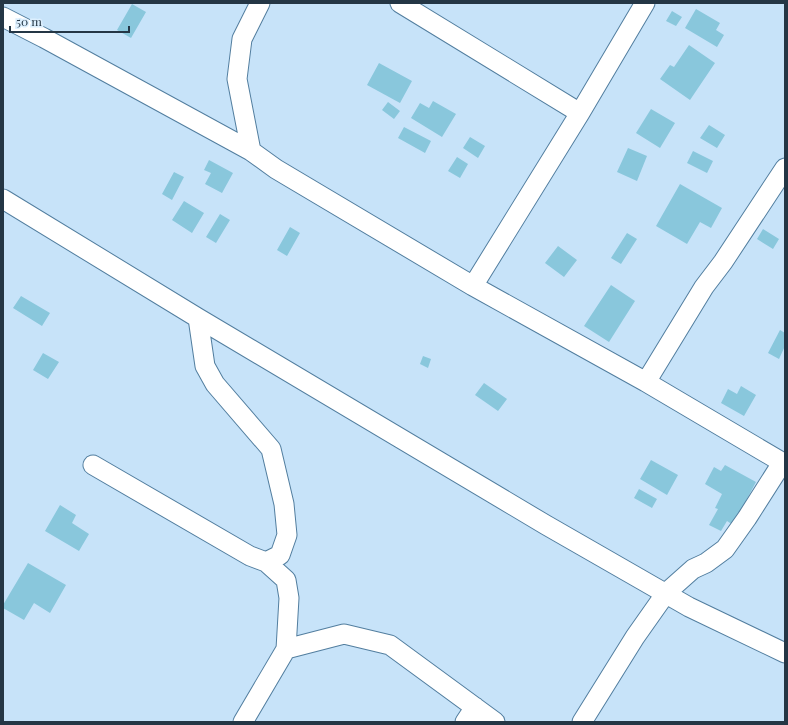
<svg xmlns="http://www.w3.org/2000/svg" width="788" height="725" font-family="'Playfair Display',serif">
<style>
.building{fill:#89c7dc}
.lines{fill:none;stroke-linecap:round;stroke-linejoin:round}
.minor-casing{stroke:#527e9f;stroke-width:21}
.minor{stroke:#fff;stroke-width:19}
</style>
<rect width="100%" height="100%" fill="#c7e3f9"/>
<path class="building" d="M 132,4 L 146,12 L 131,38 L 117,30 Z
M 696,9 L 720,23 L 716,30 L 724,35 L 717,47 L 685,28 Z
M 672,11 L 682,17 L 676,26 L 666,21 Z
M 689,45 L 715,63 L 690,100 L 660,79 L 670,65 L 674,67 Z
M 379,63 L 412,81 L 400,103 L 367,85 Z
M 433,101 L 456,114 L 442,137 L 411,118 L 420,103 L 429,108 Z
M 388,102 L 400,111 L 394,119 L 382,110 Z
M 651,109 L 675,123 L 660,148 L 636,133 Z
M 709,125 L 725,135 L 717,148 L 700,138 Z
M 404,127 L 431,141 L 425,153 L 398,138 Z
M 470,137 L 485,146 L 478,158 L 463,148 Z
M 628,148 L 647,156 L 637,181 L 617,172 Z
M 693,151 L 713,161 L 707,173 L 687,163 Z
M 457,157 L 468,164 L 460,178 L 448,171 Z
M 209,160 L 233,173 L 222,193 L 205,184 L 211,173 L 204,170 Z
M 174,172 L 184,177 L 172,200 L 162,194 Z
M 680,184 L 722,208 L 711,228 L 700,222 L 687,244 L 656,226 Z
M 184,201 L 204,213 L 192,233 L 172,220 Z
M 220,214 L 230,220 L 216,243 L 206,237 Z
M 290,227 L 300,233 L 287,256 L 277,250 Z
M 763,229 L 779,239 L 773,249 L 757,239 Z
M 627,233 L 637,239 L 621,264 L 611,258 Z
M 558,246 L 577,260 L 564,277 L 545,263 Z
M 611,285 L 635,301 L 609,342 L 584,326 Z
M 21,296 L 50,313 L 42,326 L 13,308 Z
M 780,330 L 785,333 L 785,346 L 779,359 L 768,353 Z
M 43,353 L 59,362 L 48,379 L 33,370 Z
M 423,356 L 431,359 L 428,368 L 420,364 Z
M 484,383 L 507,399 L 498,411 L 475,395 Z
M 741,386 L 756,395 L 744,416 L 721,403 L 728,389 L 737,394 Z
M 651,460 L 678,475 L 667,495 L 640,479 Z
M 725,465 L 756,482 L 733,525 L 727,521 L 721,531 L 709,525 L 718,509 L 715,508 L 722,494 L 705,484 L 714,467 L 721,471 Z
M 639,489 L 657,499 L 652,508 L 634,498 Z
M 60,505 L 76,515 L 72,523 L 89,534 L 79,551 L 45,531 Z
M 28,563 L 66,585 L 50,613 L 34,603 L 24,620 L 3,608 L 3,605 Z"/>
<g class="lines">
<defs>
<path id="minor" d="M 400,3 L 580,113
M 3,17 L 44,38 L 251,151 L 276,169 L 473,286 L 646,382 L 785,464
M 251,151 L 237,79 L 242,39 L 260,3
M 3,199 L 198,318 L 546,525 L 689,607 L 785,653
M 473,286 L 580,113 L 645,3
M 646,382 L 704,287 L 723,262 L 785,168
M 93,465 L 250,556 L 266,562 L 280,555 L 287,535 L 284,504 L 271,449 L 215,384 L 205,366 L 198,318
M 266,562 L 286,580 L 289,598 L 286,649
M 243,722 L 286,649 L 344,634 L 390,645 L 495,722
M 465,722 L 475,707
M 582,722 L 635,637 L 666,593 L 693,569 L 706,563 L 725,549 L 747,518 L 782,463"/>
</defs>
<use href="#minor" class="minor-casing"/>
<use href="#minor" class="minor"/>
</g>
<rect width="788" height="725" fill="none" stroke="#243645" stroke-width="8"/>
<path d="M10 26v6h119v-6" fill="none" stroke="#243645" stroke-width="2"/>
<text x="16" y="26" font-size="12" fill="#243645" stroke="#dceffe" stroke-width="3" paint-order="stroke">50 m</text>
</svg>
